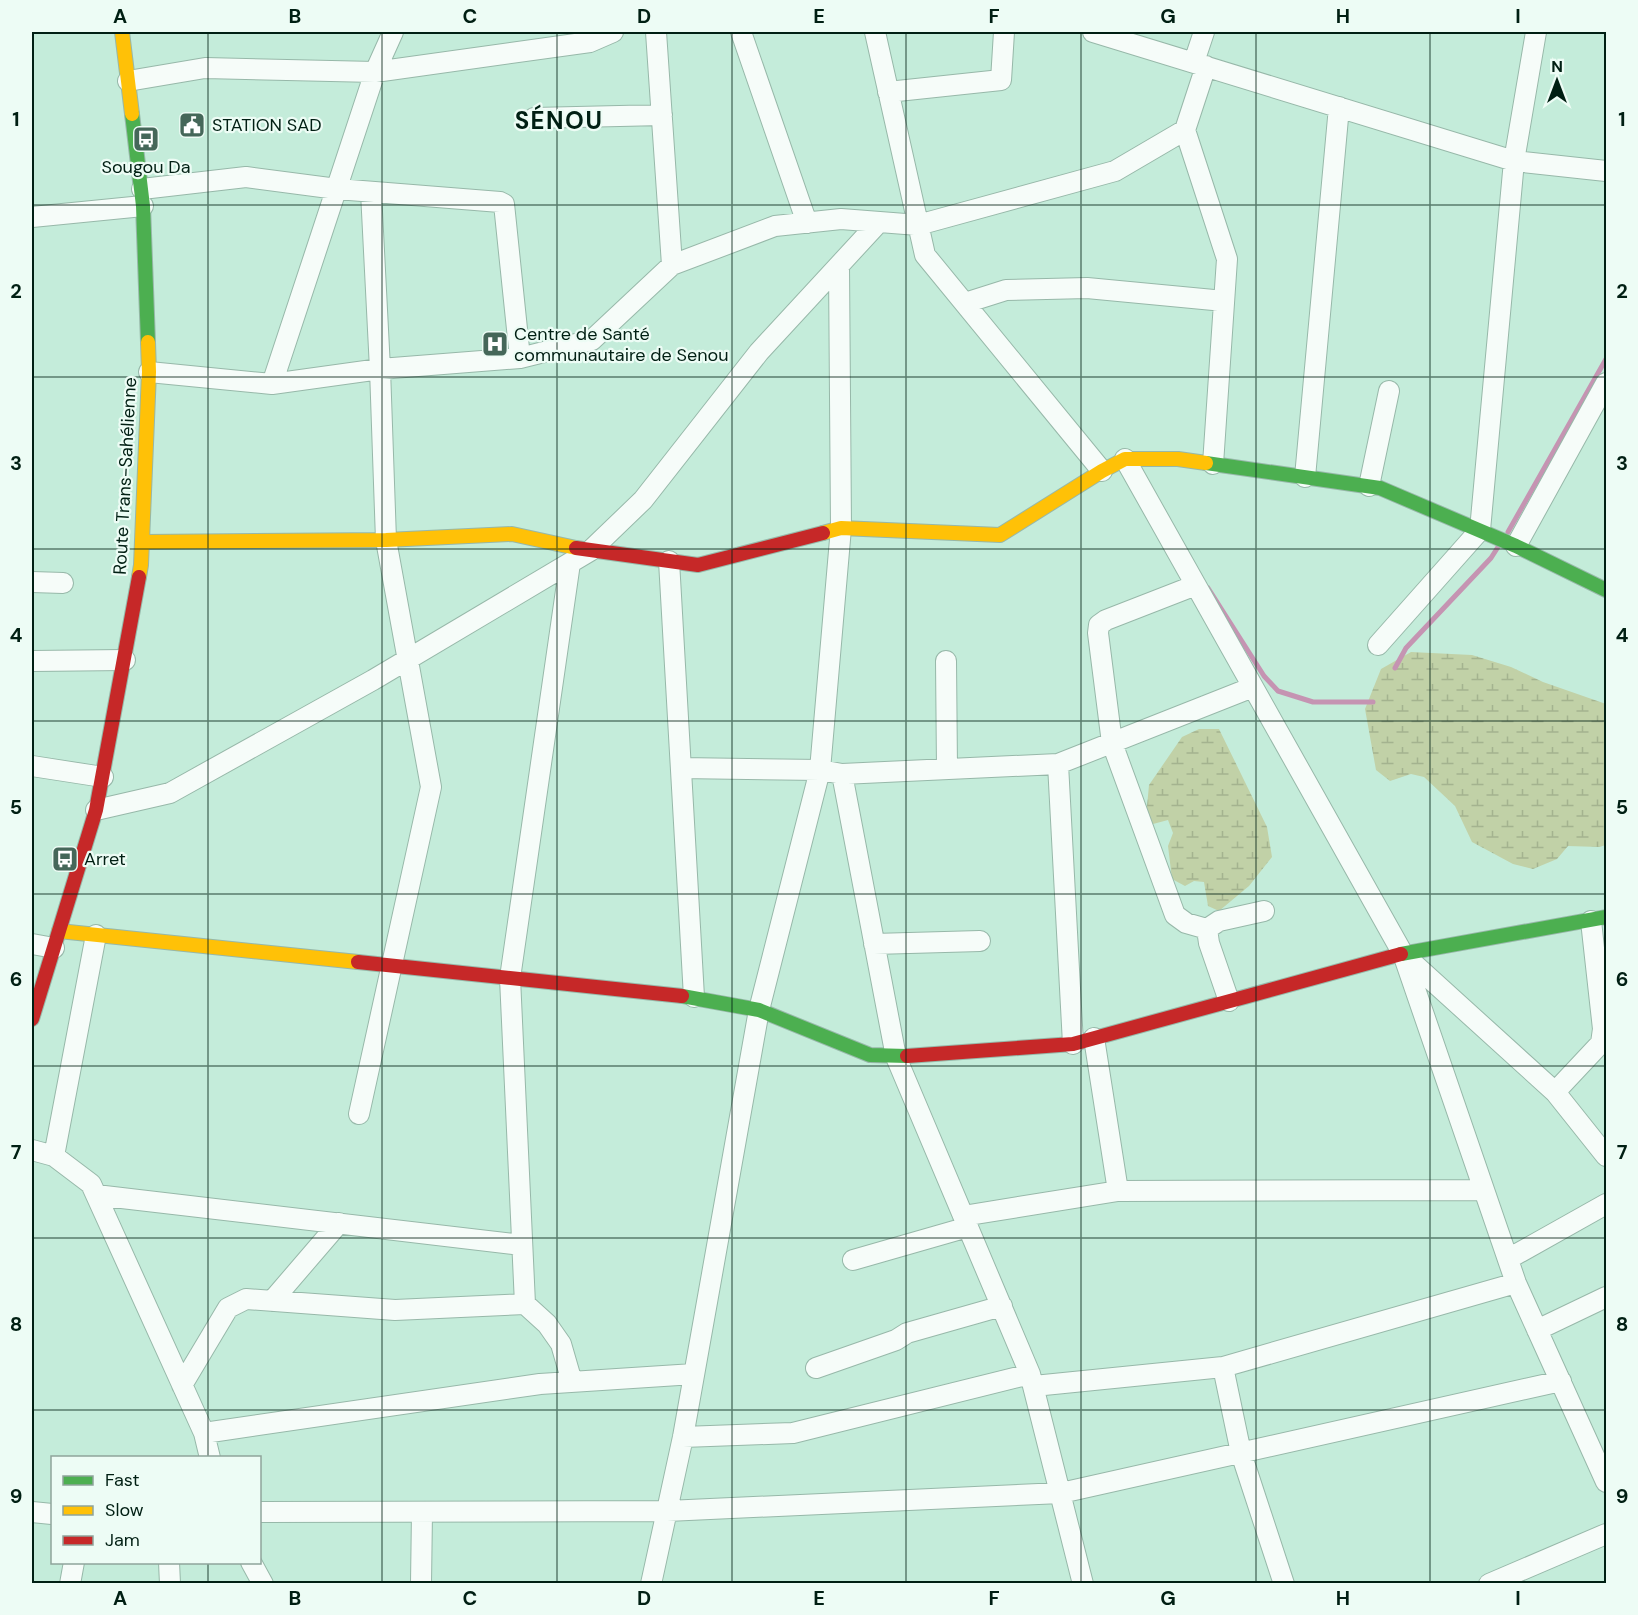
<svg xmlns="http://www.w3.org/2000/svg" width="1638" height="1615" font-family="'DM Sans',sans-serif">
<style>
.wetland{fill:url(#wetland-marsh)}
.lines{fill:none;stroke-linecap:round;stroke-linejoin:round}
.stream{stroke:#c594b2;stroke-width:5}
.street-casing{stroke:#97b8a9;stroke-width:22}
.fast-casing{stroke:#97b8a9;stroke-width:16}
.slow-casing{stroke:#97b8a9;stroke-width:16}
.jam-casing{stroke:#97b8a9;stroke-width:16}
.street{stroke:#f6fcf9;stroke-width:20}
.fast{stroke:#4caf50;stroke-width:14}
.slow{stroke:#ffc107;stroke-width:14}
.jam{stroke:#c62828;stroke-width:14}
.grid{fill:none;stroke:#001f13;stroke-width:1.5;stroke-opacity:0.55}
.labels{text-anchor:middle;stroke-width:4.5;stroke-linejoin:round;paint-order:stroke}
.poi-label{font-size:18px;fill:#001f13;stroke:#edfcf5;text-anchor:start}
.street-label{font-size:18px;fill:#001f13;stroke:#edfcf5}
.district-label{font-size:24px;font-weight:bold;letter-spacing:1.5px;fill:#001f13;stroke:#edfcf5}
.neatline{fill:none;stroke:#001f13;stroke-width:2}
.grid-label{font-size:20px;text-anchor:middle;font-weight:bold;fill:#001f13}
</style>
<defs>
<pattern id="wetland-marsh" width="20" height="14" patternUnits="userSpaceOnUse" patternTransform="scale(1.5)"><rect width="20" height="14" fill="#c1d1a7"/><path d="M1 5h8M5 5V1M11 12h8M15 12V8" fill="none" stroke="#a4b38f"/></pattern>
</defs>
<rect width="100%" height="100%" fill="#c4ecda"/>
<path class="wetland" d="M 1411,652 L 1472,655 L 1511,667 L 1543,682 L 1606,704 L 1606,845 L 1599,847 L 1568,846 L 1557,859 L 1533,869 L 1513,864 L 1472,842 L 1455,806 L 1424,777 L 1411,774 L 1390,781 L 1376,770 L 1365,709 L 1381,669 Z
M 1199,729 L 1219,729 L 1267,827 L 1272,857 L 1249,886 L 1219,911 L 1208,906 L 1204,882 L 1194,881 L 1185,886 L 1172,879 L 1168,846 L 1173,833 L 1168,820 L 1153,824 L 1146,817 L 1149,785 L 1182,737 Z"/>
<g class="lines">
<path class="stream" d="M 1508,532 L 1606,359
M 1208,588 L 1264,676 L 1278,691 L 1313,702 L 1373,702
M 1395,668 L 1406,648 L 1491,558 L 1498,547"/>
<defs>
<path id="street" d="M 656,32 L 672,265
M 741,32 L 807,223
M 875,32 L 925,255 L 1102,471
M 1093,32 L 1514,161 L 1606,171
M 1194,62 L 1204,32
M 1206,66 L 1185,130 L 1227,259 L 1213,464
M 128,81 L 205,68 L 375,72 L 590,42 L 613,32
M 888,92 L 1001,80 L 1004,32
M 534,118 L 662,115
M 142,189 L 246,177 L 337,189 L 500,202 L 504,204 L 520,358
M 32,217 L 143,206
M 965,303 L 1006,290 L 1087,288 L 1224,301
M 149,372 L 272,384 L 380,369 L 520,358 L 592,340 L 672,265 L 775,226 L 841,219 L 918,225 L 1115,171 L 1185,130
M 272,384 L 375,72 L 393,32
M 1125,459 L 1403,954 L 1516,1283 L 1606,1482
M 1305,477 L 1339,107
M 1369,486 L 1389,391
M 1516,546 L 1606,383
M 669,561 L 694,997
M 570,563 L 510,978 L 525,1304 L 547,1324 L 561,1344 L 572,1382
M 32,582 L 63,583
M 1196,585 L 1106,620 L 1099,625 L 1098,633 L 1112,743 L 1175,915 L 1186,923 L 1207,929
M 1378,645 L 1480,530 L 1514,161 L 1536,32
M 32,661 L 125,660
M 946,661 L 947,769
M 1058,764 L 1073,1044
M 32,766 L 103,777
M 681,768 L 820,770 L 842,774 L 1058,764 L 1253,687
M 842,774 L 896,1057 L 1030,1374 L 1083,1584
M 96,810 L 170,793 L 373,680 L 590,551 L 643,500 L 759,352 L 879,222
M 32,944 L 54,948
M 874,944 L 980,941
M 1405,956 L 1555,1092 L 1606,1156
M 1229,1001 L 1209,943 L 1207,929 L 1219,921 L 1264,911
M 1094,1038 L 1118,1191
M 1555,1092 L 1601,1043 L 1603,1029 L 1591,921
M 359,1114 L 431,787 L 386,540 L 380,369 L 371,192
M 32,1150 L 54,1156 L 91,1184 L 204,1433 L 210,1458
M 54,1156 L 96,935
M 96,1195 L 522,1245
M 963,1216 L 1118,1191 L 1484,1190
M 1508,1259 L 1606,1204
M 853,1260 L 968,1227
M 272,1301 L 339,1223
M 1537,1330 L 1606,1297
M 1223,1367 L 1241,1453 L 1284,1584
M 816,1368 L 896,1340 L 907,1333 L 1002,1306
M 182,1385 L 228,1308 L 246,1299 L 395,1310 L 525,1304
M 1034,1386 L 1223,1367 L 1516,1283
M 204,1433 L 540,1384 L 694,1374
M 683,1437 L 793,1433 L 1030,1374
M 32,1512 L 52,1514
M 260,1512 L 667,1511 L 1061,1493 L 1561,1381
M 169,1562 L 170,1584
M 251,1562 L 263,1584
M 70,1584 L 74,1562
M 421,1584 L 422,1512
M 651,1584 L 683,1437 L 759,1010 L 820,770 L 841,528 L 839,266
M 1489,1584 L 1606,1534"/>
<path id="fast" d="M 132,114 L 143,206 L 148,342
M 1206,463 L 1380,488 L 1516,546 L 1606,590
M 1401,954 L 1606,917
M 682,996 L 759,1010 L 870,1055 L 907,1056"/>
<path id="slow" d="M 122,32 L 132,114
M 823,533 L 841,528 L 1000,535 L 1102,471 L 1125,459 L 1178,459 L 1206,463
M 142,542 L 386,540 L 512,534 L 576,548
M 139,577 L 141,565 L 149,372 L 148,342
M 59,931 L 358,962"/>
<path id="jam" d="M 576,548 L 698,565 L 823,533
M 358,962 L 682,996
M 32,1019 L 96,810 L 139,577
M 907,1056 L 1073,1044 L 1401,954"/>
</defs>
<use href="#street" class="street-casing"/>
<use href="#fast" class="fast-casing"/>
<use href="#slow" class="slow-casing"/>
<use href="#jam" class="jam-casing"/>
<use href="#street" class="street"/>
<use href="#fast" class="fast"/>
<use href="#slow" class="slow"/>
<use href="#jam" class="jam"/>
</g>
<path class="grid" d="M 208,32 L 208,1458M 382,32 L 382,1584M 557,32 L 557,1584M 732,32 L 732,1584M 906,32 L 906,1584M 1081,32 L 1081,1584M 1256,32 L 1256,1584M 1430,32 L 1430,1584M 32,205 L 1606,205M 32,377 L 1606,377M 32,549 L 1606,549M 32,721 L 1606,721M 32,894 L 1606,894M 32,1066 L 1606,1066M 32,1238 L 1606,1238M 32,1410 L 1606,1410M 208,1562 L 208,1584"/>
<defs>
<symbol id="civic-square" viewBox="-11 -11 22 22"><rect x="-9" y="-9" width="18" height="18" rx="4" fill="#456759" stroke="#edfcf5"/><path d="M-.6-6.5H3V-4.5H.6V-3L4-1V1h2V6H-6V1h2V-1L-.6-3ZM-1.2 2.5V6h2.4V2.5Z" fill="#fff"/></symbol>
<symbol id="bus-square" viewBox="-11 -11 22 22"><rect x="-9" y="-9" width="18" height="18" rx="4" fill="#456759" stroke="#edfcf5"/><path d="M-5-6H5V4H4V6H2V4H-2V6H-4V4H-5ZM-3.5-4V0h7V-4ZM-3.5 1.2v1.5H-2V1.2ZM2 1.2v1.5H3.5V1.2Z" fill="#fff"/></symbol>
<symbol id="hospital-square" viewBox="-11 -11 22 22"><rect x="-9" y="-9" width="18" height="18" rx="4" fill="#456759" stroke="#edfcf5"/><path d="M-5-5h3v3.5h4V-5h3V5h-3V1.5h-4V5h-3Z" fill="#fff"/></symbol>
</defs>
<g fill-rule="evenodd">
<use href="#civic-square" x="177" y="110" width="30" height="30"/>
<use href="#bus-square" x="131" y="124" width="30" height="30"/>
<use href="#hospital-square" x="480" y="329" width="30" height="30"/>
<use href="#bus-square" x="50" y="844" width="30" height="30"/>
</g>
<g class="labels">
<g class="poi-label">
<text x="212" y="131">STATION SAD</text>
<text x="146" y="173" text-anchor="middle">Sougou Da</text>
<text x="514" y="340">Centre de Santé<tspan x="514" dy="21">communautaire de Senou</tspan></text>
<text x="84" y="865">Arret</text>
</g>
<g class="street-label">
<text transform="translate(125 476) rotate(-87)" y="6">Route Trans-Sahélienne</text>
</g>
<g class="district-label">
<text x="559" y="129">SÉNOU</text>
</g>
</g>
<rect width="1638" height="1615" fill="none" stroke="#edfcf5" stroke-width="66"/>
<rect x="51" y="1456" width="210" height="108" fill="#edfcf5" stroke="#8ea49b" stroke-width="1.5"/>
<rect x="63" y="1476" width="30" height="9" fill="#4caf50" stroke="#8ea49b" stroke-width="1.5"/>
<text x="105" y="1486" font-size="18" fill="#001f13">Fast</text>
<rect x="63" y="1506" width="30" height="9" fill="#ffc107" stroke="#8ea49b" stroke-width="1.5"/>
<text x="105" y="1516" font-size="18" fill="#001f13">Slow</text>
<rect x="63" y="1536" width="30" height="9" fill="#c62828" stroke="#8ea49b" stroke-width="1.5"/>
<text x="105" y="1546" font-size="18" fill="#001f13">Jam</text>
<g transform="translate(1557 81)" stroke="#edfcf5" stroke-width="4.5" paint-order="stroke">
<path d="M0-4.5L10 22L0 15L-10 22Z" fill="#001f13"/>
<text y="-9" font-size="16" font-weight="bold" text-anchor="middle" fill="#001f13">N</text>
</g>
<rect x="33" y="33" width="1572" height="1549" class="neatline"/>
<g class="grid-label">
<text x="120" y="23">A</text>
<text x="295" y="23">B</text>
<text x="470" y="23">C</text>
<text x="644" y="23">D</text>
<text x="819" y="23">E</text>
<text x="994" y="23">F</text>
<text x="1168" y="23">G</text>
<text x="1343" y="23">H</text>
<text x="1518" y="23">I</text>
<text x="16" y="126">1</text>
<text x="1622" y="126">1</text>
<text x="16" y="298">2</text>
<text x="1622" y="298">2</text>
<text x="16" y="470">3</text>
<text x="1622" y="470">3</text>
<text x="16" y="642">4</text>
<text x="1622" y="642">4</text>
<text x="16" y="814">5</text>
<text x="1622" y="814">5</text>
<text x="16" y="986">6</text>
<text x="1622" y="986">6</text>
<text x="16" y="1159">7</text>
<text x="1622" y="1159">7</text>
<text x="16" y="1331">8</text>
<text x="1622" y="1331">8</text>
<text x="16" y="1503">9</text>
<text x="1622" y="1503">9</text>
<text x="120" y="1605">A</text>
<text x="295" y="1605">B</text>
<text x="470" y="1605">C</text>
<text x="644" y="1605">D</text>
<text x="819" y="1605">E</text>
<text x="994" y="1605">F</text>
<text x="1168" y="1605">G</text>
<text x="1343" y="1605">H</text>
<text x="1518" y="1605">I</text>
</g>
</svg>
